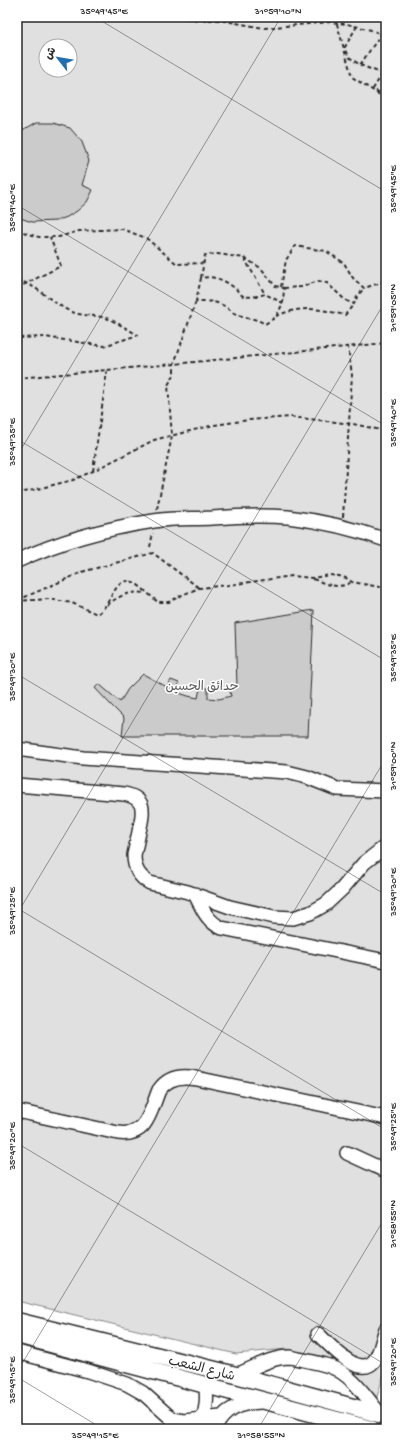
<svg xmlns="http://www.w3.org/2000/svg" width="403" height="1446" font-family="'Gochi Hand','Playpen Sans Arabic',sans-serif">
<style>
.green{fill:#e0e0e0;stroke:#868686;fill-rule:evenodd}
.building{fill:#cbcbcb;stroke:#2b2b2b}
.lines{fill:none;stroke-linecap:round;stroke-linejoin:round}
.minor-casing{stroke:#2b2b2b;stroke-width:16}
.major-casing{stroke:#2b2b2b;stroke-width:19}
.path{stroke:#2b2b2b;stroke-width:2;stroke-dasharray:4 3;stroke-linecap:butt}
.minor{stroke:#fff;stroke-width:13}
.major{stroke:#fff;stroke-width:16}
.ticks{fill:none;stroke:#2b2b2b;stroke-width:1;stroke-opacity:0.45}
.labels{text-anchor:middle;stroke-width:3;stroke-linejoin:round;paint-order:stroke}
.park-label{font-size:13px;fill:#585858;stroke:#fff}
.street-label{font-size:13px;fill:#2b2b2b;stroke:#fff}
.neatline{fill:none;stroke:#2b2b2b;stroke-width:1.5}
.ticks-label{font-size:10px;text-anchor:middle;fill:#2b2b2b}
</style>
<rect width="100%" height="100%" fill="#fff"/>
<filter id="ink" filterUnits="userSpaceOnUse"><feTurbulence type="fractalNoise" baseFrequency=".025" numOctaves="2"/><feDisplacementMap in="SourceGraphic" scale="8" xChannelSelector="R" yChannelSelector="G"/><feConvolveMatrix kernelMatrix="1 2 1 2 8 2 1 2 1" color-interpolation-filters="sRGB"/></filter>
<g filter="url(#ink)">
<path class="green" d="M 17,17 L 386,17 L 386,1366 L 377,1397 L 348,1366 L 286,1349 L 236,1354 L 17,1301 ZM 46,46 L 70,46 L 70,70 L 46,70 Z"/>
<path class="building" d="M 36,123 L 53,123 L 70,128 L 82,142 L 89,161 L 82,185 L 93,190 L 87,202 L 77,211 L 67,217 L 56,221 L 32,222 L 17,217 L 17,134 Z
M 314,610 L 308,736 L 122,736 L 124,718 L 111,705 L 95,688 L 99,684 L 120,702 L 128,689 L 143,674 L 167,687 L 171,680 L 179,683 L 176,692 L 188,696 L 198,698 L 200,688 L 208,688 L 208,698 L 219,699 L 231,696 L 229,687 L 237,686 L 235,623 Z"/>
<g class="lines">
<defs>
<path id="minor" d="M 17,561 C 60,541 108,528 154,521 C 173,518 193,519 212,518 C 237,516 263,515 288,517 C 321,521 355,529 386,540
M 17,749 L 83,758 L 287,772 L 307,777 L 337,789 L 386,791
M 17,785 L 124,794 C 145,798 144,810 140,827 C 138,837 136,846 134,855 C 134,869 139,877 150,883 L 188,892 L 230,907 L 274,917 L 293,918 L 310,913 L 326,904 L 342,889 L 364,863 L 386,846
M 195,894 C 202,908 207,922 222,928 L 386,961
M 17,1111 L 118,1133 C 148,1137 150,1111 159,1090 C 168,1077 181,1075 196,1078 L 386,1118
M 347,1153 L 386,1171
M 318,1334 C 330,1345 359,1379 374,1361 C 381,1353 382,1339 386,1329
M 17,1352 L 88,1371 L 127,1384 L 143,1393 L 172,1419 L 181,1429
M 236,1375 C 254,1368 271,1357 290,1357 C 303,1360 317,1362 329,1366 C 352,1374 366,1397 380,1414
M 172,1419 L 184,1421 L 221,1417
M 201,1429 C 204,1415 209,1400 205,1385
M 215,1429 C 223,1409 240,1403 261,1402"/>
<path id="major" d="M 17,1321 L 236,1375 L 386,1416
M 17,1335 L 371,1429"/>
</defs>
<use href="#minor" class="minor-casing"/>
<use href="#major" class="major-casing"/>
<path class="path" d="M 181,17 L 196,20 L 219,20 L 264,28 L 330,22 L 347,24 L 371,30 L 386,36
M 335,17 L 352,77 L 386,99
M 357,26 L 345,47 L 349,57 L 360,65 L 381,34
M 360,65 L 386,75
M 386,68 L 373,89 L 386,96
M 17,229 L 28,234 L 39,237 L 59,237 L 79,231 L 122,229 L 146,238 L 177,264 L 204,263
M 244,258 L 265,294 C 259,296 250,298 243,296 C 241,295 238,291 236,289 C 226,281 215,275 201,278 L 205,255 L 218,254 L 244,258 L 261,268 L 275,286 L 284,288 L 283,303
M 201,278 L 196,301 C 207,301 217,301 226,307 C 230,309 232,313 236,314 C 246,318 256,318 265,324 L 276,317 L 283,303 L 265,294
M 17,280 C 38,285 52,304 72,312 C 82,316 95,315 106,318 C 117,322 127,329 138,335 L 104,346 L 45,337 L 17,338
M 281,287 L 286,260 L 295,246 L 326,251 L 344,263 L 353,278 L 364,288 L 386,281
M 17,288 L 61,266 L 50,237
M 284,288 L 302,287 L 318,281 L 327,283 L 345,300 L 354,304 L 357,297 L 364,288
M 276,316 C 303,305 318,309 345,315 L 354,304
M 17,378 L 174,364 L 386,343
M 93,471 L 107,371
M 17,494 L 73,480 L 93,471 L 154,440 L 214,425 L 249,420 L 291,417 L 353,424 L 386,431
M 157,509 L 172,436 L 168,385 L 174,375 L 174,364 L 196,301
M 343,517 L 352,375 L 348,347
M 150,547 L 153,533
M 313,579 C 327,584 337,590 352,582
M 18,600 L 85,571 L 153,553 L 199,588
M 17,601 L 49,599 L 72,603 L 97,614 C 111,607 114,575 133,582 C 140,585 151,597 158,602 L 169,602 L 182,595 L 199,588 L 229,585 L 292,576 L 312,578 L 330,575 L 339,576 L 346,578 L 352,582 L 386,588
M 107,605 C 120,595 130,591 145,593"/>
<use href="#minor" class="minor"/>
<use href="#major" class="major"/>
</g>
</g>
<path class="ticks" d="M 95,17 L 386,192M 17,205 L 386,426M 17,439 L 386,661M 17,456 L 281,17M 17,674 L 386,895M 17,908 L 386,1130M 17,914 L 386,300M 17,1143 L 386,1365M 17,1372 L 386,758M 17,1377 L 103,1429M 258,1429 L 386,1216"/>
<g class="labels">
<g class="park-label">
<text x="202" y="690">حدائق الحسين</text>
</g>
<g class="street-label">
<text transform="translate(202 1367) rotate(14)" y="5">شارع الشعب</text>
</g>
</g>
<rect width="403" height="1446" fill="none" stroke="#fff" stroke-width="44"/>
<g transform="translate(58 58) rotate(301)"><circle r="19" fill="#ffffff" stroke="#aaaaaa"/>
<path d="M0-3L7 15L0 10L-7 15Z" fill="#1f6fb2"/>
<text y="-6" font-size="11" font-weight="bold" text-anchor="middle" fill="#2b2b2b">ش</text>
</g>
<rect x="22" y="22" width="359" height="1402" class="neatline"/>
<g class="ticks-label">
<text x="104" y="14">35°49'45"E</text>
<text x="278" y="14">31°59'10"N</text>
<text transform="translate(392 189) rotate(-90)" y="4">35°49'45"E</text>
<text transform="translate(11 208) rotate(-90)" y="4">35°49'40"E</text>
<text transform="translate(392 308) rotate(-90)" y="4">31°59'05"N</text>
<text transform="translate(392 423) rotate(-90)" y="4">35°49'40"E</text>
<text transform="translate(11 442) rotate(-90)" y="4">35°49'35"E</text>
<text transform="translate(392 658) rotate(-90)" y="4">35°49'35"E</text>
<text transform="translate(11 677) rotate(-90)" y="4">35°49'30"E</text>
<text transform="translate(392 766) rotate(-90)" y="4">31°59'00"N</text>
<text transform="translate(392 892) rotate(-90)" y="4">35°49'30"E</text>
<text transform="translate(11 911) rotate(-90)" y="4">35°49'25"E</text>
<text transform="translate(392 1127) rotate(-90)" y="4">35°49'25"E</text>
<text transform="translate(11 1146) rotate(-90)" y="4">35°49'20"E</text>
<text transform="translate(392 1224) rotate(-90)" y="4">31°58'55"N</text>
<text transform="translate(392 1362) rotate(-90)" y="4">35°49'20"E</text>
<text transform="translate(11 1380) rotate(-90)" y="4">35°49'15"E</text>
<text x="95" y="1438">35°49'15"E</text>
<text x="261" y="1438">31°58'55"N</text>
</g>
</svg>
